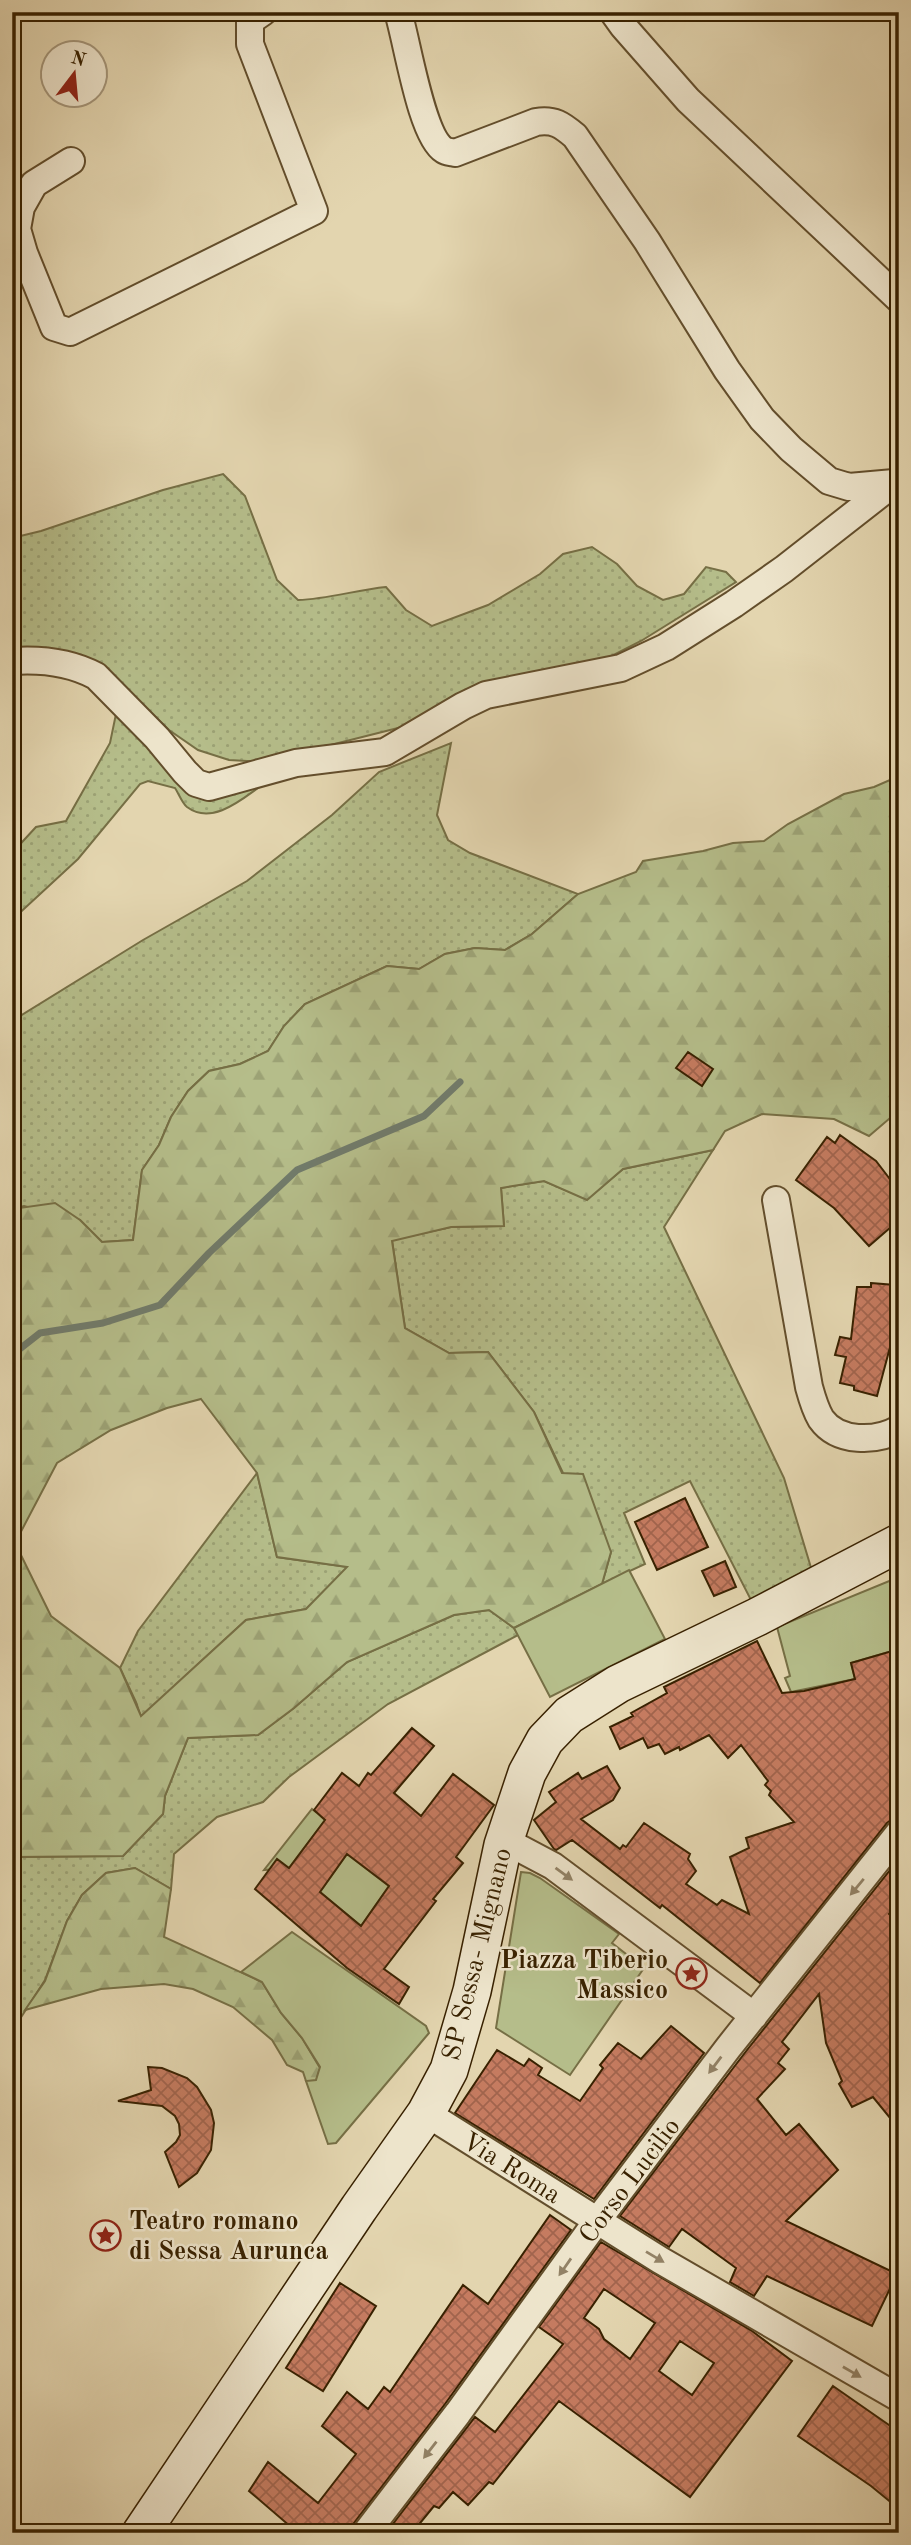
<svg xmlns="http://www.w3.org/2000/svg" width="911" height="2545" font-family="'Old Standard TT',serif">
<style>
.grass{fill:url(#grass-dots);stroke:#766f45;stroke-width:2}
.forest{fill:url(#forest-firs);stroke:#766f45;stroke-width:2;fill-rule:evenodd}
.garden{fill:#b5bd8a;stroke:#766f45;stroke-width:2}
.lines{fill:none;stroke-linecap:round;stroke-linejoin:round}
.stream{stroke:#717b6b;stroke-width:7}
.building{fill:url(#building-cross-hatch);stroke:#382100;stroke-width:2;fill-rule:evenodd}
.street-casing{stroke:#634e2c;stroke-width:30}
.secondary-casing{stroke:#382100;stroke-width:40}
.street{stroke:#ede4cb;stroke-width:26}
.secondary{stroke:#ede4cb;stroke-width:37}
.oneway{fill:#928266}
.labels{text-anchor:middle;stroke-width:5;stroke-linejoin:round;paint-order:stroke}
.street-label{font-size:26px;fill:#382100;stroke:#ede4cb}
.poi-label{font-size:26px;font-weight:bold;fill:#382100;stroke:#ede4cb;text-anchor:end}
</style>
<defs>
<pattern id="grass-dots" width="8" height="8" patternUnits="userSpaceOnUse" patternTransform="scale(1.75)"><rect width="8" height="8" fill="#b5bd8a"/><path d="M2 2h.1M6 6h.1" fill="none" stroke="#9ca275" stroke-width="1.8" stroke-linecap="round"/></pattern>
<pattern id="forest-firs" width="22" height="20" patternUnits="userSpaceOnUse" patternTransform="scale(1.75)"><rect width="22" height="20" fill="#b5bd8a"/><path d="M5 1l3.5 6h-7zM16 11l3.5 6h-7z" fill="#9ca275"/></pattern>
<pattern id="building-cross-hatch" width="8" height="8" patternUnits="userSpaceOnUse" patternTransform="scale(1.75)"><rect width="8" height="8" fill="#c57b60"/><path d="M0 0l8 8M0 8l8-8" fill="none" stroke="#a1644d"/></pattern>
</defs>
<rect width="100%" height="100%" fill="#e3d5af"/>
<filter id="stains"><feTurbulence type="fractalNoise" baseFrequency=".00286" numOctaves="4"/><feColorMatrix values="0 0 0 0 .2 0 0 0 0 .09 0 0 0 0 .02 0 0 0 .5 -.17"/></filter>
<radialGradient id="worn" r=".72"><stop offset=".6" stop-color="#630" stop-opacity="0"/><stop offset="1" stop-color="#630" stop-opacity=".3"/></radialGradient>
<path class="grass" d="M 223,474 L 245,496 L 277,580 L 298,600 C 328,599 356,590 386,587 L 406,610 L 432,626 L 488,605 L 540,574 L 563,554 L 592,547 L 617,564 L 637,586 L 663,600 L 684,594 L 706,567 L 726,572 L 736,582 L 641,641 L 598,663 L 402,727 L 263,762 L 229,760 L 198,750 L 169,730 L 119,682 L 85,661 L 49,648 L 12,648 L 12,538 L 41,531 L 163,490 Z
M 116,714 L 201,792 L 258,788 C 240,801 211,825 187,807 C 182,803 179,794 175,788 L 148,781 L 140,784 L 78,859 L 12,920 L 12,853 L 36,827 L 66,821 L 110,743 Z
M 451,743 L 437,815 L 448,840 L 470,853 L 578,894 L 532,934 L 505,950 L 475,948 L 445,954 L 419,969 L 387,966 L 305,1004 L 284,1026 L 268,1051 L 240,1064 L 209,1071 L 188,1091 L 171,1117 L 159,1145 L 142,1170 L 133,1240 L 102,1242 L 80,1220 L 24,1206 L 12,1209 L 12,1021 L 143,940 L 247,881 L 332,815 L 379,772 Z
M 713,1150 L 664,1227 L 784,1478 L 812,1571 L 752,1602 L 690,1481 L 624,1513 L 645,1564 L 602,1584 L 611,1552 L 563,1473 L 534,1412 L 488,1352 L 449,1353 L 405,1328 L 392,1240 L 451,1227 L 504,1226 L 501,1188 L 544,1181 L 587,1199 L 623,1169 Z
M 257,1473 L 277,1557 L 348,1567 L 306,1609 L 246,1620 L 141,1717 L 136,1702 L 120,1668 L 138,1631 Z
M 489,1610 L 514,1628 L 518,1635 L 388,1704 L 289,1777 L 263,1802 L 217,1817 L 174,1854 L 171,1889 L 135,1868 L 106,1873 L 82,1895 L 67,1921 L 45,1980 L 20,2019 L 12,2014 L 12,1853 L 14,1857 L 123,1856 L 163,1814 L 165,1796 L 188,1738 L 258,1735 L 294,1708 L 347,1662 L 454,1615 Z"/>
<path class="forest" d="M 899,776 L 899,1106 L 896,1113 L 869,1136 L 834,1119 L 762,1114 L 725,1131 L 713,1150 L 623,1169 L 587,1200 L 544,1181 L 501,1188 L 504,1226 L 451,1227 L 392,1241 L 405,1328 L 449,1353 L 488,1352 L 534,1412 L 562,1473 L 583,1474 L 611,1552 L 602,1584 L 514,1628 L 489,1610 L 454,1615 L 347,1662 L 294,1708 L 258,1735 L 188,1738 L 165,1796 L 163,1814 L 123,1856 L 14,1857 L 12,1209 L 55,1203 L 80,1220 L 102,1242 L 133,1240 L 142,1170 L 159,1145 L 171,1117 L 188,1091 L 209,1071 L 240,1064 L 268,1051 L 284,1026 L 305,1004 L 387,966 L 419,969 L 445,954 L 475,948 L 505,950 L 532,934 L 578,894 L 636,872 L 643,861 L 703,851 L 733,843 L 764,841 L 788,824 L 844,794 L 874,787 ZM 201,1399 L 257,1473 L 277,1557 L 347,1567 L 306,1609 L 246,1620 L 141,1716 L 120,1668 L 51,1616 L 15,1543 L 57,1463 L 111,1430 L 167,1408 Z
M 135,1868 L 171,1889 L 164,1937 L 262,1982 L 281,2013 L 302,2038 L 320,2068 L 316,2081 L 306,2081 L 303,2072 L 287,2065 L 272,2040 L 233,2007 L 193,1989 L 164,1984 L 101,1989 L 25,2010 L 45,1981 L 67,1921 L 82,1895 L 106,1873 Z"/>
<path class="garden" d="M 629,1570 L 665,1639 L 550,1697 L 514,1628 Z
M 899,1577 L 899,1649 L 851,1663 L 855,1679 L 791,1692 L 785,1678 L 790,1676 L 777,1627 Z
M 312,1809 L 316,1812 L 318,1809 L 328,1816 L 289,1868 L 264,1870 Z
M 347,1854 L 389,1886 L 361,1926 L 320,1892 Z
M 521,1872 L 530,1873 L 540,1878 L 619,1934 L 612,1943 L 644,1968 L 570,2075 L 496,2028 Z
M 292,1932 L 426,2026 L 429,2033 L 336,2143 L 328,2144 L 306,2081 L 316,2080 L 320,2067 L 302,2038 L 281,2013 L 262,1982 L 241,1972 Z"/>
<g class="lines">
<path class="stream" d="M 12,1355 L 40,1333 L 103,1323 L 160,1305 L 209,1253 L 297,1170 L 424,1116 L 460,1082"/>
</g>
<path class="building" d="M 688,1052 L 713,1069 L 702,1086 L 676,1068 Z
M 840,1135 L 876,1161 L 899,1191 L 899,1220 L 869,1246 L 834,1208 L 796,1180 L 827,1137 L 835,1143 Z
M 871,1283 L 895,1285 L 893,1336 L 877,1396 L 854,1390 L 854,1386 L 840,1383 L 846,1357 L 835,1355 L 840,1337 L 851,1339 L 857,1287 L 871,1287 Z
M 685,1498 L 708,1547 L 657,1570 L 635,1522 Z
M 725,1561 L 736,1587 L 714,1596 L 702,1571 Z
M 757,1641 L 782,1693 L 804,1691 L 855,1679 L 851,1663 L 899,1649 L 899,1814 L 887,1823 L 760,1983 L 662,1905 L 660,1908 L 572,1840 L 556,1850 L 554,1849 L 534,1820 L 556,1802 L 549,1792 L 578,1773 L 582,1779 L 607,1766 L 620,1788 L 613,1800 L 581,1819 L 620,1849 L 623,1845 L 626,1847 L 644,1823 L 690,1854 L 688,1859 L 696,1871 L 686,1884 L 717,1905 L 722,1900 L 749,1914 L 730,1857 L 749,1848 L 746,1838 L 794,1822 L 769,1795 L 771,1791 L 765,1785 L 768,1781 L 741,1745 L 728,1758 L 709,1735 L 680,1750 L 679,1747 L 665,1754 L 659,1744 L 648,1748 L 643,1738 L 620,1749 L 610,1727 L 633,1716 L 631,1713 L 667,1693 L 664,1687 Z
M 412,1728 L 434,1746 L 394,1793 L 421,1816 L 453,1774 L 494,1805 L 456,1857 L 463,1863 L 433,1899 L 436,1901 L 384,1969 L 409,1987 L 399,2004 L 347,1968 L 255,1889 L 277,1859 L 289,1868 L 325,1820 L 314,1810 L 342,1773 L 359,1786 L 368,1773 L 371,1775 ZM 347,1854 L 389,1886 L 361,1926 L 320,1892 Z
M 898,1860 L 899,1902 L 889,1914 L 899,1923 L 899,2129 L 873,2097 L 852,2107 L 839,2084 L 842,2081 L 826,2043 L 819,1994 L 782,2042 L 789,2049 L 778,2063 L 785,2069 L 757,2099 L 786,2135 L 799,2124 L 838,2170 L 786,2221 L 897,2274 L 872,2326 L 767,2276 L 754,2296 L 730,2282 L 736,2268 L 682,2229 L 669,2247 L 620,2216 L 747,2050 Z
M 671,2026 L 704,2053 L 594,2199 L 455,2113 L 497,2050 L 524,2066 L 529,2059 L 542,2068 L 538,2075 L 580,2101 L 603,2068 L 600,2065 L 618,2043 L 641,2059 Z
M 148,2067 L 162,2068 L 187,2078 L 197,2087 L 211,2110 L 214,2123 L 211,2150 L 197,2173 L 179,2187 L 165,2152 L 176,2142 L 180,2135 L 179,2124 L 175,2116 L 162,2106 L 118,2101 L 151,2090 Z
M 550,2215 L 571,2230 L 445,2404 L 354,2523 L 351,2533 L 298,2533 L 249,2491 L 268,2462 L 318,2503 L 356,2454 L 322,2426 L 347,2392 L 368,2409 L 384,2387 L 390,2392 L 463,2285 L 488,2304 Z
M 601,2242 L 752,2331 L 792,2361 L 690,2497 L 559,2401 L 493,2484 L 489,2482 L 468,2505 L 453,2492 L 439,2508 L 434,2506 L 412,2533 L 386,2533 L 475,2417 L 495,2432 L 563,2344 L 539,2327 ZM 604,2289 L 655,2323 L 630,2359 L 604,2339 L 599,2329 L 584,2318 ZM 680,2341 L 714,2363 L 692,2395 L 659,2371 Z
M 340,2283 L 376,2306 L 323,2391 L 286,2368 Z
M 833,2386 L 899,2432 L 899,2509 L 871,2486 L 798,2436 Z"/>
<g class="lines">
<defs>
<path id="street" d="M 398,12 C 407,40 421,136 444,150 C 447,152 452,152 455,153 L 536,122 C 554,119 562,125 575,136 L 647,241 L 727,370 L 762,419 L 791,449 L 829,481 L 849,487 L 894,483
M 613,12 L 623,26 L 688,100 L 899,299
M 71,161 L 34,184 L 21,207 L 17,229 L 24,253 L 54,327 L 70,332 L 314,211 L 250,44 L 250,21 L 263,12
M 12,661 C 41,659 70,662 96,676 L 157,738 L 185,772 L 196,783 L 209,787 L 296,763 L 385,752 L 463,706 L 486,695 L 621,668 L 666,647 L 734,604 L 784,569 L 894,483
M 776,1200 L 809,1387 C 812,1398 815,1409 821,1419 C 838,1443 876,1442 899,1429
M 503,1845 L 519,1848 L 553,1866 L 754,2016
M 426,2113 L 660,2260 L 899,2398
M 366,2533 L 458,2413 L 597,2221 L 728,2048 L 899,1833"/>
<path id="secondary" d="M 141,2533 L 359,2208 L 426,2113 L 449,2070 L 472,1991 L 503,1845 L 527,1773 L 545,1740 L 569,1715 L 618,1684 L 757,1617 L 899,1543"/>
</defs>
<use href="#street" class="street-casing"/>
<use href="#secondary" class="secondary-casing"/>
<use href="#street" class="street"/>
<use href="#secondary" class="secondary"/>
</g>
<defs><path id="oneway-solid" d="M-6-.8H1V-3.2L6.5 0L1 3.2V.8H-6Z" transform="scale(1.75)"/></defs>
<g class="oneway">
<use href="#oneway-solid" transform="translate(564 1874) rotate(36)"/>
<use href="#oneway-solid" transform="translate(857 1887) rotate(130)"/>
<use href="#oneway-solid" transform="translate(715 2065) rotate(127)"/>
<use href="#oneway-solid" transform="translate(655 2257) rotate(31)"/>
<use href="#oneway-solid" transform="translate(565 2267) rotate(125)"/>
<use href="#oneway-solid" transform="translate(852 2372) rotate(30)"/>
<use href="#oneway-solid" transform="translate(430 2450) rotate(128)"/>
</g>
<defs>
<symbol id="sight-ring" viewBox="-11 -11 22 22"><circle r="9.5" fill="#ede4cb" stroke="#8f2418" stroke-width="1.5"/><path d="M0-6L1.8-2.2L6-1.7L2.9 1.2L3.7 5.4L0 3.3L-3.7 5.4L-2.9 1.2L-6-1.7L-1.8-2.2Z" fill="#8f2418"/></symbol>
</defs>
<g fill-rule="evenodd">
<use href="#sight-ring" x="674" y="1956" width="35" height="35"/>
<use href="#sight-ring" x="88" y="2218" width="35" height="35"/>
</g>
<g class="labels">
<g class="street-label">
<text transform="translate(476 1954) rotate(-76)" y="9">SP Sessa- Mignano</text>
<text transform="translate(512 2167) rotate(32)" y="9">Via Roma</text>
<text transform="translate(629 2180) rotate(-53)" y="9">Corso Lucilio</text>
</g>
<g class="poi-label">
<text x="668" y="1968">Piazza Tiberio<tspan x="668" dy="30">Massico</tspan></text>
<text x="129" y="2229" text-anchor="start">Teatro romano<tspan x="129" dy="30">di Sessa Aurunca</tspan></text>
</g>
</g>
<rect width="911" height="2545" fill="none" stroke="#e3d5af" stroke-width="42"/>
<rect x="14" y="14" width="883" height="2517" fill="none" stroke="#382100" stroke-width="3.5"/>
<rect x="21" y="21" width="869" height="2503" fill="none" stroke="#382100" stroke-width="2"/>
<g transform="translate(74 74) rotate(16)"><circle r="33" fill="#ede4cb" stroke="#a5967a" stroke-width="2"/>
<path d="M0-5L12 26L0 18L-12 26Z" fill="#8f2418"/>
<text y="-10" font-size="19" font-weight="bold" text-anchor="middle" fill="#382100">N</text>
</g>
<rect width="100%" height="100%" filter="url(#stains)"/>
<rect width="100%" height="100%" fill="url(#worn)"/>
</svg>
